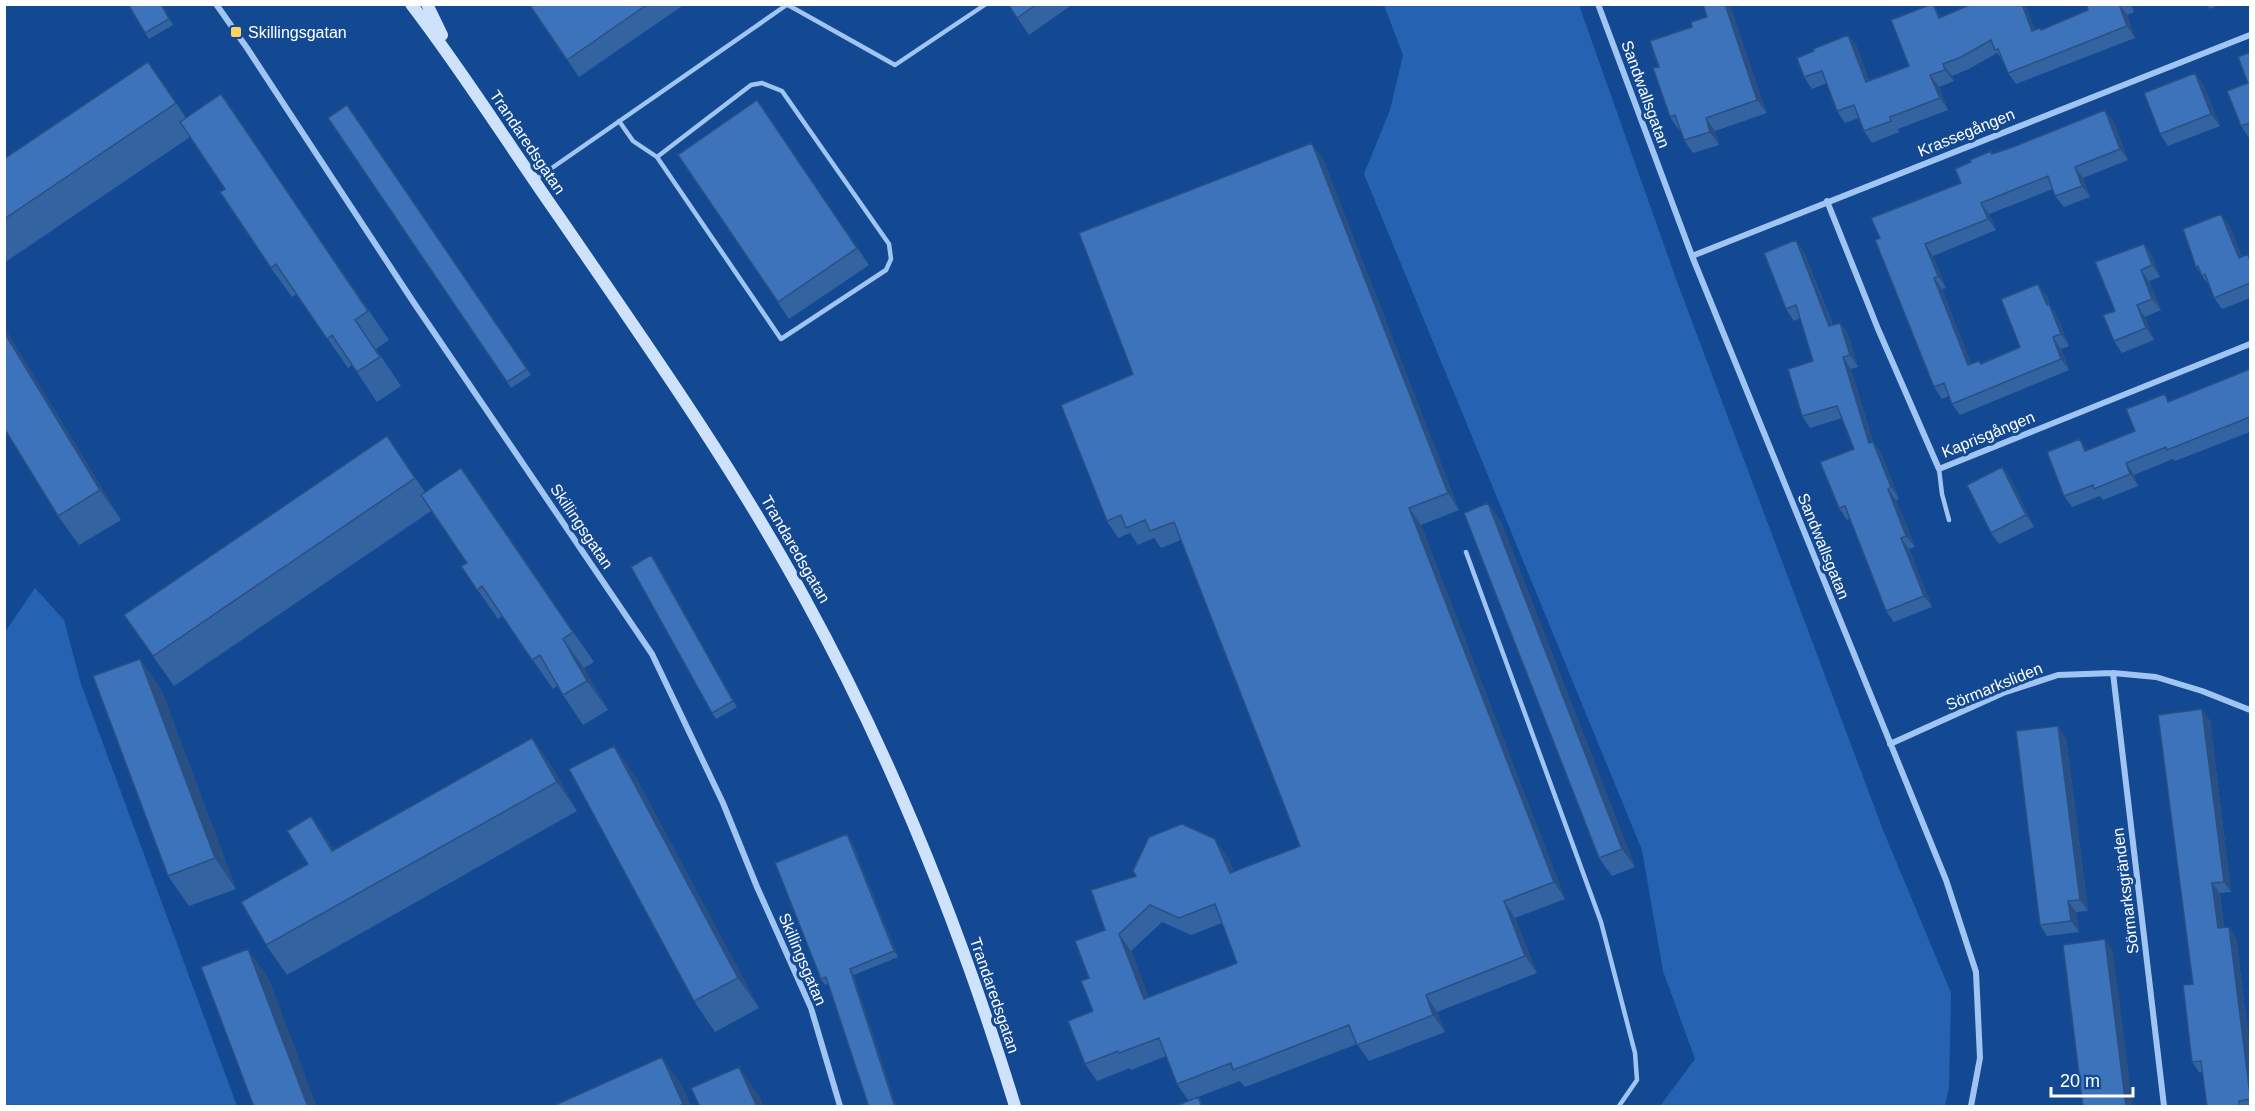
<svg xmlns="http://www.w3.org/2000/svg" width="2255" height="1111" font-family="Arial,sans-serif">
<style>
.green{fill:#2563b2}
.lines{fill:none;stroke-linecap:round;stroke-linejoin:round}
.lane{stroke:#a0c5f2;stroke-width:4.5}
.street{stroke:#a0c5f2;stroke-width:6}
.secondary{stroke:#cfe2fc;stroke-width:12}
.wall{fill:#3463a1;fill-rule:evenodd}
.shaded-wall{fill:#2a5083}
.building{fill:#3c73bb;stroke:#2a5083;stroke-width:1.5;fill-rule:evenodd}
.poi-dot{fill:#ffd361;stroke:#134992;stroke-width:2}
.labels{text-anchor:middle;stroke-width:6;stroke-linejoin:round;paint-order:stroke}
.poi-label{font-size:16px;fill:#fff;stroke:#134992;text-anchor:start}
.street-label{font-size:16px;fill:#fff;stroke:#134992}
</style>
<rect width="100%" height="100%" fill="#134992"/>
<path class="green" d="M 1384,5 L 1579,5 L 1676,279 L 1883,830 L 1951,993 L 1949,1088 L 1945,1106 L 1660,1106 L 1695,1059 L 1663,971 L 1642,850 L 1364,174 L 1390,110 L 1403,55 Z
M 35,588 L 64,620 L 81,684 L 237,1106 L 5,1106 L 5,632 Z"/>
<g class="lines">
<path class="lane" d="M 788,5 L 895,65 L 986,4
M 619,121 L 633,141 L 657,157 L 781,339 L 886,270 L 891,259 L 889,244 L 782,91 L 762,83 L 751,85 L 657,157
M 536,179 L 788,4
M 1939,469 L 1942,494 L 1949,520
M 1466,552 L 1601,922 L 1635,1053 L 1637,1080 L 1619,1106"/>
<path class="street" d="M 216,4 L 247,48 L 414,303 L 652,654 L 723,803 L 757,887 L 811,1008 L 840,1106
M 1598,4 L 1692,256 L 1946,880 L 1976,972 L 1980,1058 L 1971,1106
M 1827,201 L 1878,329 L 1939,469 L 2250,344
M 1692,256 L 2250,35
M 2113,673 L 2164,1106
M 1890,744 L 2003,693 L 2058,675 L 2113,673 L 2156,677 L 2202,691 L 2250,710"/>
<path class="secondary" d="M 411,4 C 464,73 510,147 560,218 C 645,342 732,465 804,597 C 893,759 961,930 1015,1106
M 427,4 L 442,35"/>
</g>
<path class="wall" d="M 161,4 L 173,25 L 149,39 L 145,33 Z
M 529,4 L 685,4 L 579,77 Z
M 1008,4 L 1073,4 L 1029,35 Z
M 2025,4 L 2035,30 L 2040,28 L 2042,30 L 2088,10 L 2086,4 L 2131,4 L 2134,12 L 2127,15 L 2135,38 L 2016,84 L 2008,73 L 2003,61 L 1997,53 L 1969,69 L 1952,76 L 1954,81 L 1939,87 L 1948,110 L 1898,129 L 1899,132 L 1872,143 L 1864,131 L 1859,118 L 1845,123 L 1837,111 L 1827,83 L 1812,89 L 1804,77 L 1814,51 L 1848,35 L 1857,47 L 1869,80 L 1909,66 L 1941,16 L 1942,17 Z
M 2207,4 L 2221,4 L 2210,9 Z
M 1707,17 L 1767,113 L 1715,131 L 1719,145 L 1693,153 L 1684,140 L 1680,129 L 1679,130 L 1670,117 L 1659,67 L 1692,27 Z
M 2250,52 L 2250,138 L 2249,138 L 2241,126 L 2248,83 Z
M 2203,84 L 2220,126 L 2168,146 L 2160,134 Z
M 169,92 L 186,118 L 241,124 L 389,340 L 376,349 L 401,386 L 377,402 L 352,365 L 348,368 L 297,294 L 292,297 L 271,268 L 225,189 L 190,137 L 4,263 L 4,159 Z
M 757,100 L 869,265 L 789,319 L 678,155 Z
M 347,105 L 531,375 L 511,388 L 328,118 Z
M 2114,122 L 2128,160 L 2083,178 L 2090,197 L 2064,207 L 2055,196 L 2053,189 L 1989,214 L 1996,230 L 1933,256 L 1946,288 L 1942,289 L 1971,364 L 1979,361 L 1981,363 L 2020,347 L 2047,296 L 2050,305 L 2057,316 L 2069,346 L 2061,349 L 2069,370 L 1960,415 L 1952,404 L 1949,396 L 1942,399 L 1934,387 L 1880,238 L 1961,183 L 1993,154 Z
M 1323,159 L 1459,510 L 1421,525 L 1565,899 L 1515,918 L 1537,973 L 1437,1012 L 1445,1032 L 1369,1061 L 1357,1044 L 1245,1087 L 1240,1081 L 1198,1097 L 1202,1102 L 1188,1100 L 1177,1084 L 1166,1056 L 1131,1070 L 1130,1068 L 1097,1081 L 1085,1064 L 1093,1011 L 1089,978 L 1105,930 L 1227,856 L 1234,872 L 1300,846 L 1181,540 L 1161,548 L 1154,538 L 1138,545 L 1130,533 L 1118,538 L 1107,521 L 1133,374 ZM 1162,922 L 1191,935 L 1222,923 L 1237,963 L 1149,998 L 1131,951 Z
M 2229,225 L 2242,257 L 2250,258 L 2250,298 L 2222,309 L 2214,298 L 2210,287 L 2196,267 Z
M 2144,244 L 2152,256 L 2160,277 L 2149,281 L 2161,310 L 2145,317 L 2154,340 L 2122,353 L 2114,341 L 2115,311 Z
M 1804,252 L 1833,325 L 1840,323 L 1848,334 L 1858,367 L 1851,369 L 1873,442 L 1881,453 L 1899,499 L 1896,500 L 1915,547 L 1909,549 L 1932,607 L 1894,622 L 1886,611 L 1850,518 L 1847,520 L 1839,508 L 1854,449 L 1842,418 L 1810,428 L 1802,416 L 1813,361 L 1800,318 L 1794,321 L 1786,309 Z
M 4,327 L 121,520 L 79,545 L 58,516 L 4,428 Z
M 2250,369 L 2250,432 L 2175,461 L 2173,459 L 2134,475 L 2138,486 L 2103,500 L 2100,496 L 2072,507 L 2064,496 L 2088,450 L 2135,431 L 2170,402 Z
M 387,436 L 425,492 L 461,468 L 594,662 L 584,668 L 608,710 L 583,725 L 557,686 L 553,689 L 502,616 L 498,619 L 461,566 L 467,563 L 431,511 L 174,686 L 124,615 Z
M 2002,467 L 2011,479 L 2034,527 L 1999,544 L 1991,533 Z
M 1488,503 L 1501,522 L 1635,867 L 1612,876 L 1599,858 Z
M 651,555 L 737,707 L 716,719 L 712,713 Z
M 161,689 L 236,889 L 189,906 L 168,876 Z
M 2210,720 L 2231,892 L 2220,893 L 2224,927 L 2236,937 L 2250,1049 L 2250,1107 L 2207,1107 L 2203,1072 L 2199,1072 L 2192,1062 Z
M 2066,737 L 2088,911 L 2076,912 L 2079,932 L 2047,936 L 2040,925 Z
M 532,738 L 553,768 L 577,811 L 287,975 L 266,945 L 334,849 Z
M 635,776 L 759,1008 L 715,1032 L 694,1001 Z
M 851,840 L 898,957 L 854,975 L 825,985 L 821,979 Z"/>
<path class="shaded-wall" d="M 1725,4 L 1730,4 L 1767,113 L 1757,100 Z
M 1933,4 L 1941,16 L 1947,30 L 1939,18 Z
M 2022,4 L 2025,4 L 2040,42 L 2032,31 Z
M 2119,4 L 2127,15 L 2135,38 L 2127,26 Z
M 1848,35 L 1857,47 L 1874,93 L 1866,82 Z
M 148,62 L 169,92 L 197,133 L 176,103 Z
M 1943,64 L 1952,76 L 1954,81 L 1945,70 Z
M 2195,73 L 2203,84 L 2220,126 L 2211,114 Z
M 1930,75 L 1939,87 L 1948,110 L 1940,98 Z
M 2105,110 L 2114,122 L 2128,160 L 2120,149 Z
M 1706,118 L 1715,131 L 1719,145 L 1710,132 Z
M 1312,143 L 1323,159 L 1459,510 L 1448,493 Z
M 2075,167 L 2083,178 L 2090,197 L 2082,186 Z
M 1981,203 L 1989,214 L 1996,230 L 1988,219 Z
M 2221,214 L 2229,225 L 2247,269 L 2239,258 Z
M 1796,240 L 1804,252 L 1837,338 L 1829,326 Z
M 1925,244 L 1933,256 L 1946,288 L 1938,276 Z
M 2144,244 L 2152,256 L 2160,277 L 2152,265 Z
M 2141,270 L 2149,281 L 2161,310 L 2152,299 Z
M 1934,278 L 1942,289 L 1976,376 L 1968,365 Z
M 2038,284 L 2047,296 L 2050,305 L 2057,316 L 2069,346 L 2061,334 L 2047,305 Z
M 2137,305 L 2145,317 L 2154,340 L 2146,328 Z
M 1840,323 L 1848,334 L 1858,367 L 1850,355 Z
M 4,327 L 121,520 L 100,490 L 4,332 Z
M 2053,337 L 2061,349 L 2069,370 L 2061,359 Z
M 1843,357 L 1851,369 L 1873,442 L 1881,453 L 1899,499 L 1891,487 L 1869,443 Z
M 2080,439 L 2088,451 L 2085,451 Z
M 2126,463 L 2134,475 L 2138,486 L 2130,474 Z
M 2002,467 L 2011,479 L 2034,527 L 2026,515 Z
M 461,468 L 482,497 L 594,662 L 573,632 Z
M 1888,489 L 1896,500 L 1915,547 L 1906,536 Z
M 1488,503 L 1501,522 L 1635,867 L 1622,849 Z
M 1409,508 L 1421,525 L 1565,899 L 1554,882 Z
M 1901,538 L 1909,549 L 1932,607 L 1924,596 Z
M 651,555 L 656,561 L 737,707 L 733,701 Z
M 563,639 L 584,668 L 608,710 L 587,681 Z
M 140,659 L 161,689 L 236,889 L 215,858 Z
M 2202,709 L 2210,720 L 2231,892 L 2224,882 Z
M 2058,726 L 2066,737 L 2088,911 L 2080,900 Z
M 532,738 L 553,768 L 577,811 L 557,782 Z
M 614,746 L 635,776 L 759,1008 L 738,978 Z
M 311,816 L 332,846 L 353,880 L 332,851 Z
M 847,834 L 851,840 L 898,957 L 894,951 Z
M 1215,839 L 1227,856 L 1241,890 L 1230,873 Z
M 2212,883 L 2220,893 L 2225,938 L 2218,928 Z
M 1504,901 L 1515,918 L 1537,973 L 1525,956 Z
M 2068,901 L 2076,912 L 2079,932 L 2071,921 Z
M 2229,927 L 2236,937 L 2250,1049 L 2250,1095 Z
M 1119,934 L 1131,951 L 1156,1016 L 1144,999 Z
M 2105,939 L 2113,951 L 2133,1107 L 2126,1107 Z
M 248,949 L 269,979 L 317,1107 L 308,1107 Z
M 850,969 L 854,975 L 897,1107 L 895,1107 Z
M 1426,995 L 1437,1012 L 1445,1032 L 1433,1015 Z
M 662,1057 L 683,1087 L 692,1107 L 685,1107 L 683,1104 Z
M 739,1067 L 760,1097 L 764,1107 L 757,1107 Z"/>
<path class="building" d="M 128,4 L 161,4 L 169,19 L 145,33 Z
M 529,4 L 648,4 L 567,60 Z
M 1008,4 L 1037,4 L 1017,18 Z
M 1703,4 L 1725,4 L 1757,100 L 1706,118 L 1710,132 L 1684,140 L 1675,115 L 1670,117 L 1653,68 L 1659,67 L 1650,41 L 1692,27 L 1691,22 L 1707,17 Z
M 1932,4 L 1933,4 L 1939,18 L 1972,4 L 2022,4 L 2032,31 L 2040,28 L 2041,30 L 2088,10 L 2086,4 L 2119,4 L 2127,26 L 2008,73 L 1998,49 L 1995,50 L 1991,40 L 1961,57 L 1943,64 L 1945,70 L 1930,75 L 1940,98 L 1890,117 L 1891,121 L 1864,131 L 1854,105 L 1837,111 L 1822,71 L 1804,77 L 1797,58 L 1814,51 L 1813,49 L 1848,35 L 1866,82 L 1909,66 L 1891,20 Z
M 2250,52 L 2250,123 L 2241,126 L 2227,91 L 2248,83 L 2238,57 Z
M 148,62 L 176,103 L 4,219 L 4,159 Z
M 2195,73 L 2211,114 L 2160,134 L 2144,93 Z
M 221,94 L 368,311 L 355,320 L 380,357 L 357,372 L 332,335 L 327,339 L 276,264 L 271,268 L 220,192 L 225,189 L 180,122 Z
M 757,100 L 857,248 L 778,302 L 678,155 Z
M 347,105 L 527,369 L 507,382 L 328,118 Z
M 2105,110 L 2120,149 L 2075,167 L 2082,186 L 2055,196 L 2048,176 L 1981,203 L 1988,219 L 1925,244 L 1938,276 L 1934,278 L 1968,365 L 1979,361 L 1981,364 L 2020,347 L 2001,299 L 2038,284 L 2047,305 L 2049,304 L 2061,334 L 2053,337 L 2061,359 L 1952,404 L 1944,383 L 1934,387 L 1875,240 L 1880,238 L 1871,218 L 1961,183 L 1955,169 L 1971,162 L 1970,160 L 1991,151 L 1992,154 L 2013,147 Z
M 1312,143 L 1448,493 L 1409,508 L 1554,882 L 1504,901 L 1525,956 L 1426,995 L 1433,1015 L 1357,1045 L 1349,1025 L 1233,1070 L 1231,1063 L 1177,1084 L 1159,1038 L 1119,1053 L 1118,1051 L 1085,1064 L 1068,1021 L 1093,1011 L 1081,981 L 1089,978 L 1075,941 L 1105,930 L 1091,890 L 1136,876 L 1133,871 L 1149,837 L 1182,824 L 1215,839 L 1230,873 L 1300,846 L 1174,522 L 1150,531 L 1145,520 L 1126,528 L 1121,515 L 1107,521 L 1061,405 L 1133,374 L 1079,233 ZM 1215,904 L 1237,963 L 1144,999 L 1119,934 L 1150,905 L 1179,918 Z
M 2221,214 L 2239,258 L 2248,254 L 2250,261 L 2250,283 L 2214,298 L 2205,274 L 2202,276 L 2198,266 L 2196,267 L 2183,229 Z
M 1796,240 L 1829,326 L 1840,323 L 1850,355 L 1843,357 L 1869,443 L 1873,442 L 1891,487 L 1888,489 L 1906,536 L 1901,538 L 1924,596 L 1886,611 L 1845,506 L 1839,508 L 1820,462 L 1854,449 L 1837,406 L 1802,416 L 1788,369 L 1813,361 L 1796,305 L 1786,309 L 1764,253 Z
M 2144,244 L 2152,265 L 2141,270 L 2152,299 L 2137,305 L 2146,328 L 2114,341 L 2103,315 L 2115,311 L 2095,262 Z
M 4,332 L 100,490 L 58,516 L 4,428 Z
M 2250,369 L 2250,417 L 2167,450 L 2166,447 L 2126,463 L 2130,474 L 2094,489 L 2093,485 L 2064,496 L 2047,452 L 2080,439 L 2085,451 L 2135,431 L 2126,409 L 2165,394 L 2168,402 Z
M 387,436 L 415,478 L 153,656 L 124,615 Z
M 2002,467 L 2026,515 L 1991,533 L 1967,485 Z
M 461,468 L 573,632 L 563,639 L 587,681 L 563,695 L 540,655 L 532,660 L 482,586 L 477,590 L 461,566 L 467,563 L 421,495 Z
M 1488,503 L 1622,849 L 1599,858 L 1464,513 Z
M 651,555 L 733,701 L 712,713 L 631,567 Z
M 140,659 L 215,858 L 168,876 L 93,676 Z
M 2202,709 L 2224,882 L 2212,883 L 2218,928 L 2229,927 L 2250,1095 L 2250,1099 L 2239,1101 L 2240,1107 L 2207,1107 L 2201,1061 L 2192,1062 L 2183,985 L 2193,984 L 2158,715 Z
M 2058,726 L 2080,900 L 2068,901 L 2071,921 L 2040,925 L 2016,731 Z
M 532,738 L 557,782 L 266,945 L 241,902 L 308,864 L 287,831 L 311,816 L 332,851 Z
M 614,746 L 738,978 L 694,1001 L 569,769 Z
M 847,834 L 894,951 L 850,969 L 895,1107 L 869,1107 L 826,977 L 821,979 L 775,863 Z
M 2105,939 L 2126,1107 L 2083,1107 L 2063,945 Z
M 248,949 L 308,1107 L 254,1107 L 201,967 Z
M 662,1057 L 683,1104 L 679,1107 L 551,1107 Z
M 739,1067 L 757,1107 L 700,1107 L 691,1088 Z
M 1198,1097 L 1202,1107 L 1179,1107 L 1178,1105 Z"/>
<rect class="poi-dot" x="230" y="26" width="12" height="12" rx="3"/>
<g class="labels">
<g class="poi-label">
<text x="248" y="38">Skillingsgatan</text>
</g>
<g class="street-label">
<text transform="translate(1646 94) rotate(70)" y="6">Sandwallsgatan</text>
<text transform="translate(1966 132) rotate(-22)" y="6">Krassegången</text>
<text transform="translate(528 142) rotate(56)" y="6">Trandaredsgatan</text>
<text transform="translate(1988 434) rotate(-22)" y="6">Kaprisgången</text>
<text transform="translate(582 526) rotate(56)" y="6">Skillingsgatan</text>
<text transform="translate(1824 546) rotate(68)" y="6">Sandwallsgatan</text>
<text transform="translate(796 549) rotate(60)" y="6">Trandaredsgatan</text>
<text transform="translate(1994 686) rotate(-22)" y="6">Sörmarksliden</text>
<text transform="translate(2125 891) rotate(-97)" y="6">Sörmarksgränden</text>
<text transform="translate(803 959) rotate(67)" y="6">Skillingsgatan</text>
<text transform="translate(995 995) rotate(71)" y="6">Trandaredsgatan</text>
</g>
</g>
<rect width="2255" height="1111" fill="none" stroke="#ffffff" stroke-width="12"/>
<path d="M2051 1087v9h82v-9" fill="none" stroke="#ffffff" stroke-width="3"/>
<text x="2060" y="1087" font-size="18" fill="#ffffff" stroke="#134992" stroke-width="4.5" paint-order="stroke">20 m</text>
</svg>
